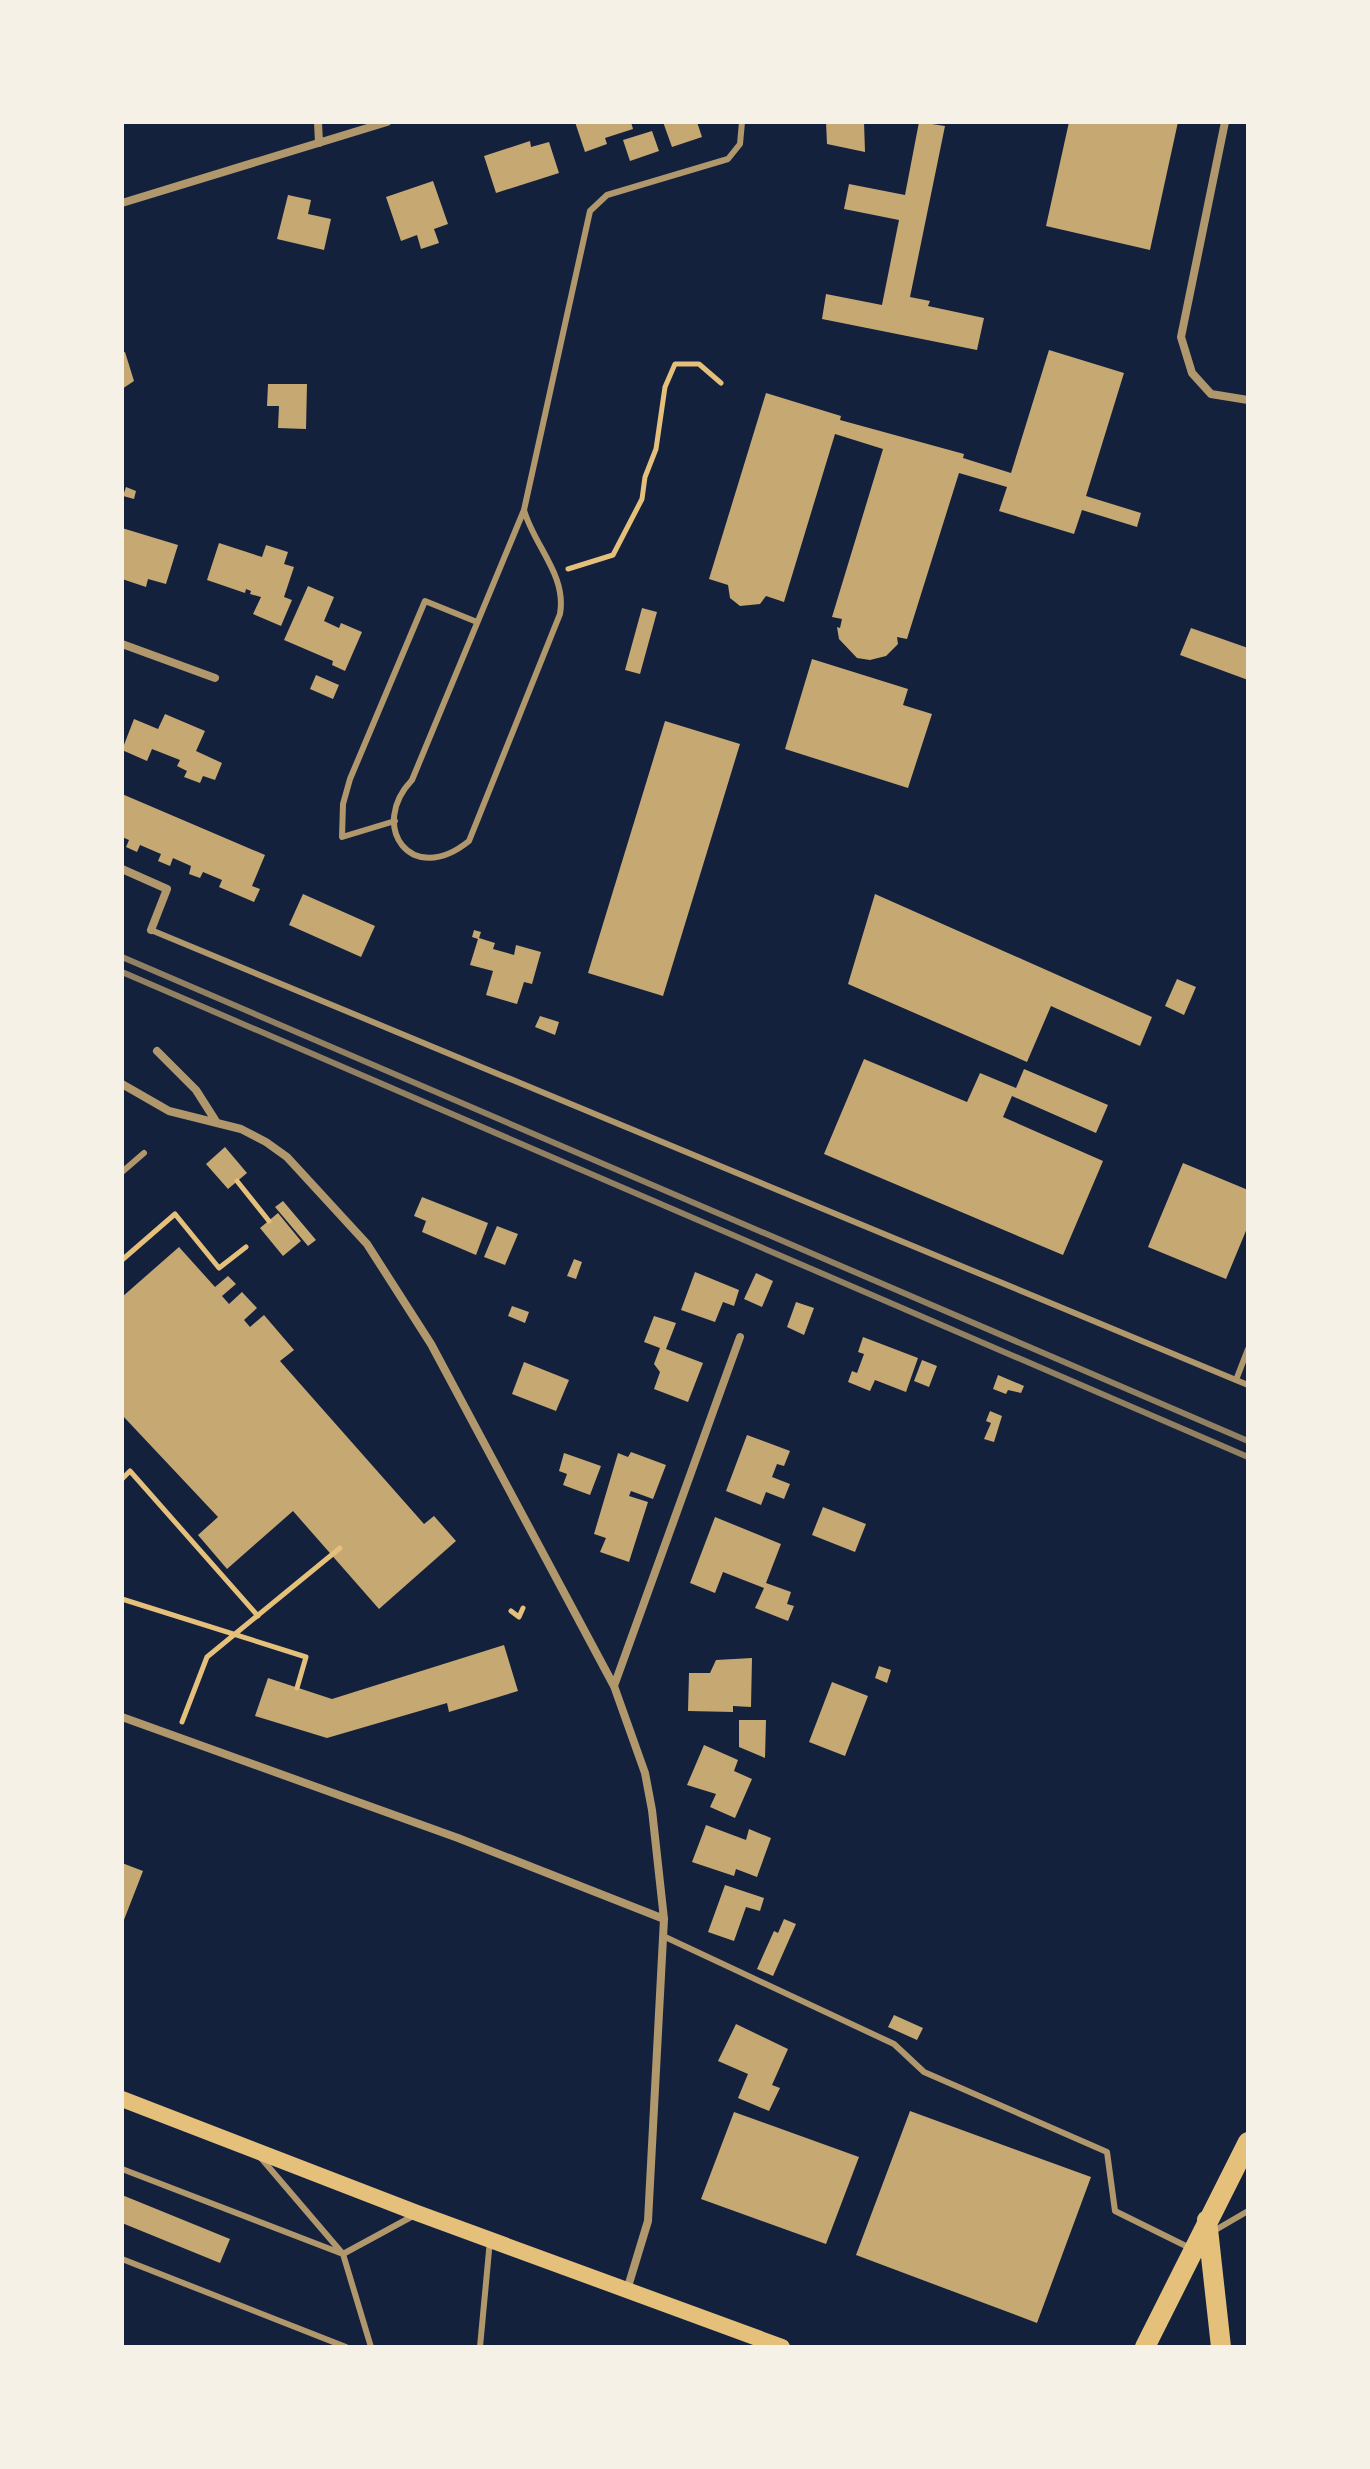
<svg xmlns="http://www.w3.org/2000/svg" width="1370" height="2469" font-family="Cabin,sans-serif">
<style>
.building{fill:#c6a872}
.lines{fill:none;stroke-linecap:round;stroke-linejoin:round}
.path{stroke:#e5c07b;stroke-width:5}
.service{stroke:#b1986c;stroke-width:6}
.minor{stroke:#b1986c;stroke-width:8}
.secondary{stroke:#e5c07b;stroke-width:16}
.primary{stroke:#e5c07b;stroke-width:20}
.rail{stroke:#918062;stroke-width:6}
</style>
<rect width="100%" height="100%" fill="#14213d"/>
<path class="building" d="M 575,122 L 631,122 L 633,129 L 605,138 L 607,144 L 585,152 Z
M 663,122 L 697,122 L 702,137 L 672,147 Z
M 826,122 L 864,122 L 865,152 L 827,144 Z
M 919,122 L 945,126 L 910,297 L 930,301 L 928,306 L 984,318 L 977,350 L 822,319 L 826,294 L 882,305 L 899,220 L 844,209 L 849,184 L 905,195 Z
M 1069,122 L 1178,122 L 1150,250 L 1046,226 Z
M 652,131 L 659,151 L 630,161 L 623,140 Z
M 530,141 L 531,147 L 549,142 L 559,173 L 496,193 L 484,156 Z
M 433,181 L 448,224 L 434,229 L 439,243 L 421,249 L 417,235 L 401,241 L 386,197 Z
M 288,195 L 311,200 L 308,214 L 331,219 L 324,250 L 277,239 Z
M 1049,350 L 1124,373 L 1086,496 L 1141,513 L 1137,527 L 1082,510 L 1074,534 L 999,511 L 1007,487 L 959,473 L 907,639 L 897,637 L 898,644 L 886,656 L 870,660 L 857,658 L 839,639 L 837,627 L 840,628 L 842,619 L 832,617 L 883,449 L 835,434 L 784,602 L 766,596 L 760,604 L 740,606 L 730,598 L 728,585 L 709,579 L 766,393 L 841,416 L 840,420 L 964,454 L 963,458 L 1011,473 Z
M 125,352 L 134,381 L 122,389 L 122,353 Z
M 268,384 L 307,384 L 306,429 L 278,428 L 279,406 L 267,406 Z
M 126,487 L 136,491 L 134,499 L 123,496 Z
M 122,528 L 178,545 L 166,584 L 148,579 L 146,587 L 122,579 Z
M 219,543 L 262,557 L 266,545 L 288,552 L 284,564 L 294,567 L 284,597 L 292,600 L 281,626 L 253,614 L 261,597 L 250,594 L 251,591 L 246,589 L 245,593 L 207,580 Z
M 308,586 L 334,597 L 324,621 L 339,628 L 341,623 L 362,632 L 345,671 L 332,665 L 333,661 L 284,640 Z
M 642,608 L 657,612 L 640,674 L 625,670 Z
M 1191,628 L 1248,648 L 1248,680 L 1180,655 Z
M 812,659 L 908,689 L 903,705 L 932,714 L 908,788 L 785,749 Z
M 316,675 L 339,685 L 333,699 L 310,689 Z
M 165,714 L 205,731 L 196,751 L 222,763 L 215,780 L 203,776 L 200,783 L 184,777 L 187,771 L 177,766 L 180,760 L 152,749 L 147,761 L 122,750 L 134,719 L 158,729 Z
M 665,721 L 740,744 L 663,996 L 588,973 Z
M 122,794 L 265,855 L 252,886 L 260,889 L 254,902 L 219,887 L 222,880 L 203,872 L 200,878 L 189,874 L 191,866 L 173,858 L 170,866 L 158,861 L 161,854 L 140,845 L 137,852 L 126,847 L 129,840 L 122,837 Z
M 303,894 L 375,926 L 361,957 L 289,925 Z
M 875,894 L 1152,1017 L 1140,1046 L 1051,1006 L 1027,1062 L 848,984 Z
M 474,930 L 481,932 L 479,938 L 495,943 L 493,949 L 514,955 L 516,945 L 541,952 L 532,984 L 524,982 L 517,1004 L 486,995 L 493,971 L 470,965 L 478,939 L 472,937 Z
M 1177,979 L 1196,987 L 1184,1015 L 1165,1006 Z
M 540,1016 L 559,1022 L 555,1035 L 535,1027 Z
M 864,1059 L 967,1102 L 980,1073 L 1016,1088 L 1024,1069 L 1108,1105 L 1096,1133 L 1012,1096 L 1003,1117 L 1103,1161 L 1063,1255 L 824,1154 Z
M 225,1147 L 247,1173 L 228,1189 L 206,1164 Z
M 1183,1163 L 1248,1190 L 1248,1226 L 1226,1279 L 1148,1247 Z
M 422,1197 L 488,1223 L 476,1255 L 422,1232 L 426,1221 L 414,1216 Z
M 283,1201 L 316,1240 L 308,1246 L 275,1207 Z
M 278,1213 L 301,1241 L 283,1256 L 260,1228 Z
M 497,1226 L 518,1234 L 505,1265 L 484,1257 Z
M 179,1247 L 215,1287 L 228,1276 L 236,1284 L 222,1296 L 229,1304 L 242,1292 L 257,1308 L 244,1320 L 250,1327 L 264,1315 L 294,1350 L 280,1361 L 424,1524 L 434,1516 L 456,1541 L 379,1609 L 293,1511 L 227,1569 L 198,1535 L 218,1517 L 122,1415 L 122,1297 Z
M 574,1259 L 582,1262 L 576,1279 L 567,1276 Z
M 695,1272 L 739,1290 L 734,1306 L 723,1302 L 715,1322 L 681,1310 Z
M 756,1273 L 773,1281 L 762,1307 L 744,1299 Z
M 796,1302 L 814,1308 L 804,1335 L 787,1327 Z
M 512,1306 L 529,1312 L 525,1323 L 508,1316 Z
M 654,1316 L 676,1323 L 666,1349 L 703,1363 L 688,1402 L 654,1389 L 660,1372 L 654,1364 L 660,1348 L 644,1342 Z
M 863,1337 L 918,1358 L 906,1392 L 875,1380 L 870,1391 L 848,1382 L 852,1371 L 857,1373 L 864,1354 L 858,1352 Z
M 922,1360 L 937,1366 L 929,1387 L 914,1381 Z
M 524,1362 L 569,1380 L 556,1411 L 512,1394 Z
M 998,1375 L 1024,1386 L 1021,1393 L 1008,1390 L 1006,1394 L 993,1389 Z
M 990,1411 L 1002,1416 L 994,1442 L 984,1439 L 991,1423 L 986,1421 Z
M 747,1435 L 790,1451 L 784,1466 L 777,1464 L 772,1477 L 790,1484 L 784,1499 L 766,1492 L 761,1505 L 726,1491 Z
M 631,1452 L 666,1465 L 653,1499 L 631,1491 L 629,1496 L 648,1502 L 629,1562 L 600,1552 L 606,1538 L 594,1534 L 618,1453 L 628,1457 Z
M 564,1453 L 601,1466 L 590,1495 L 563,1485 L 567,1474 L 559,1471 Z
M 823,1507 L 866,1524 L 855,1552 L 812,1535 Z
M 715,1517 L 781,1544 L 766,1583 L 791,1592 L 787,1604 L 794,1606 L 788,1621 L 755,1608 L 764,1588 L 723,1572 L 715,1593 L 690,1583 Z
M 504,1645 L 518,1691 L 449,1712 L 447,1703 L 327,1738 L 255,1716 L 268,1678 L 332,1699 Z
M 752,1658 L 751,1707 L 733,1706 L 733,1712 L 688,1711 L 689,1673 L 710,1673 L 716,1660 Z
M 879,1666 L 891,1670 L 887,1683 L 875,1678 Z
M 832,1682 L 868,1696 L 845,1756 L 809,1742 Z
M 739,1720 L 766,1720 L 765,1758 L 739,1747 Z
M 704,1745 L 738,1760 L 734,1771 L 752,1779 L 735,1818 L 710,1807 L 716,1794 L 687,1785 Z
M 706,1825 L 746,1840 L 749,1829 L 771,1838 L 757,1877 L 736,1869 L 734,1876 L 692,1862 Z
M 122,1863 L 143,1871 L 122,1925 Z
M 725,1885 L 764,1898 L 760,1911 L 746,1907 L 734,1941 L 708,1932 Z
M 784,1919 L 796,1924 L 773,1976 L 757,1969 L 774,1931 L 778,1933 Z
M 894,2015 L 923,2028 L 917,2040 L 888,2027 Z
M 736,2024 L 788,2049 L 772,2085 L 780,2088 L 769,2111 L 738,2098 L 748,2074 L 718,2061 Z
M 910,2111 L 1091,2177 L 1037,2323 L 856,2255 Z
M 734,2112 L 859,2157 L 826,2244 L 701,2199 Z
M 122,2195 L 230,2239 L 220,2263 L 122,2223 Z"/>
<g class="lines">
<path class="path" d="M 568,569 L 613,555 L 642,499 L 645,477 L 656,449 L 665,387 L 675,364 L 699,364 L 721,383
M 237,1181 L 269,1221
M 122,1260 L 175,1214 L 219,1268 L 246,1247
M 122,1479 L 130,1471 L 258,1616
M 122,1599 L 306,1657 L 297,1688
M 511,1611 L 519,1617 L 523,1608
M 182,1722 L 207,1657 L 340,1548"/>
<path class="service" d="M 524,510 C 534,546 567,575 560,614 L 469,841 C 411,888 368,826 412,780 L 524,510 L 590,211 L 607,195 L 728,159 L 740,144 L 742,122
M 395,821 L 342,837 L 343,804 L 350,779 L 425,601 L 477,622
M 151,930 L 1248,1385
M 122,1172 L 144,1153
M 1236,1380 L 1248,1349
M 663,1936 L 894,2044 L 924,2072 L 1107,2152 L 1115,2211 L 1192,2249
M 261,2158 L 343,2254 L 371,2347
M 122,2169 L 343,2254 L 413,2216
M 1212,2232 L 1248,2211
M 122,2259 L 346,2347
M 480,2347 L 490,2240"/>
<path class="minor" d="M 318,122 L 319,143
M 1225,122 L 1181,337 L 1192,373 L 1211,394 L 1248,400
M 122,203 L 387,122
M 122,644 L 215,678
M 122,869 L 167,889 L 151,930
M 157,1051 L 196,1090 L 217,1123
M 122,1084 L 169,1111 L 241,1129 L 266,1142 L 287,1157 L 367,1244 L 431,1344 L 614,1686
M 122,1717 L 458,1838 L 664,1919
M 627,2290 L 648,2221 L 664,1919 L 652,1810 L 645,1773 L 614,1686 L 740,1337"/>
<path class="secondary" d="M 122,2099 L 417,2213 L 782,2347"/>
<path class="primary" d="M 1207,2220 L 1221,2347
M 1145,2347 L 1248,2142"/>
<path class="rail" d="M 122,957 L 1248,1441
M 122,972 L 1248,1457"/>
</g>
<rect width="1370" height="2469" fill="none" stroke="#f6f1e7" stroke-width="248"/>
</svg>
